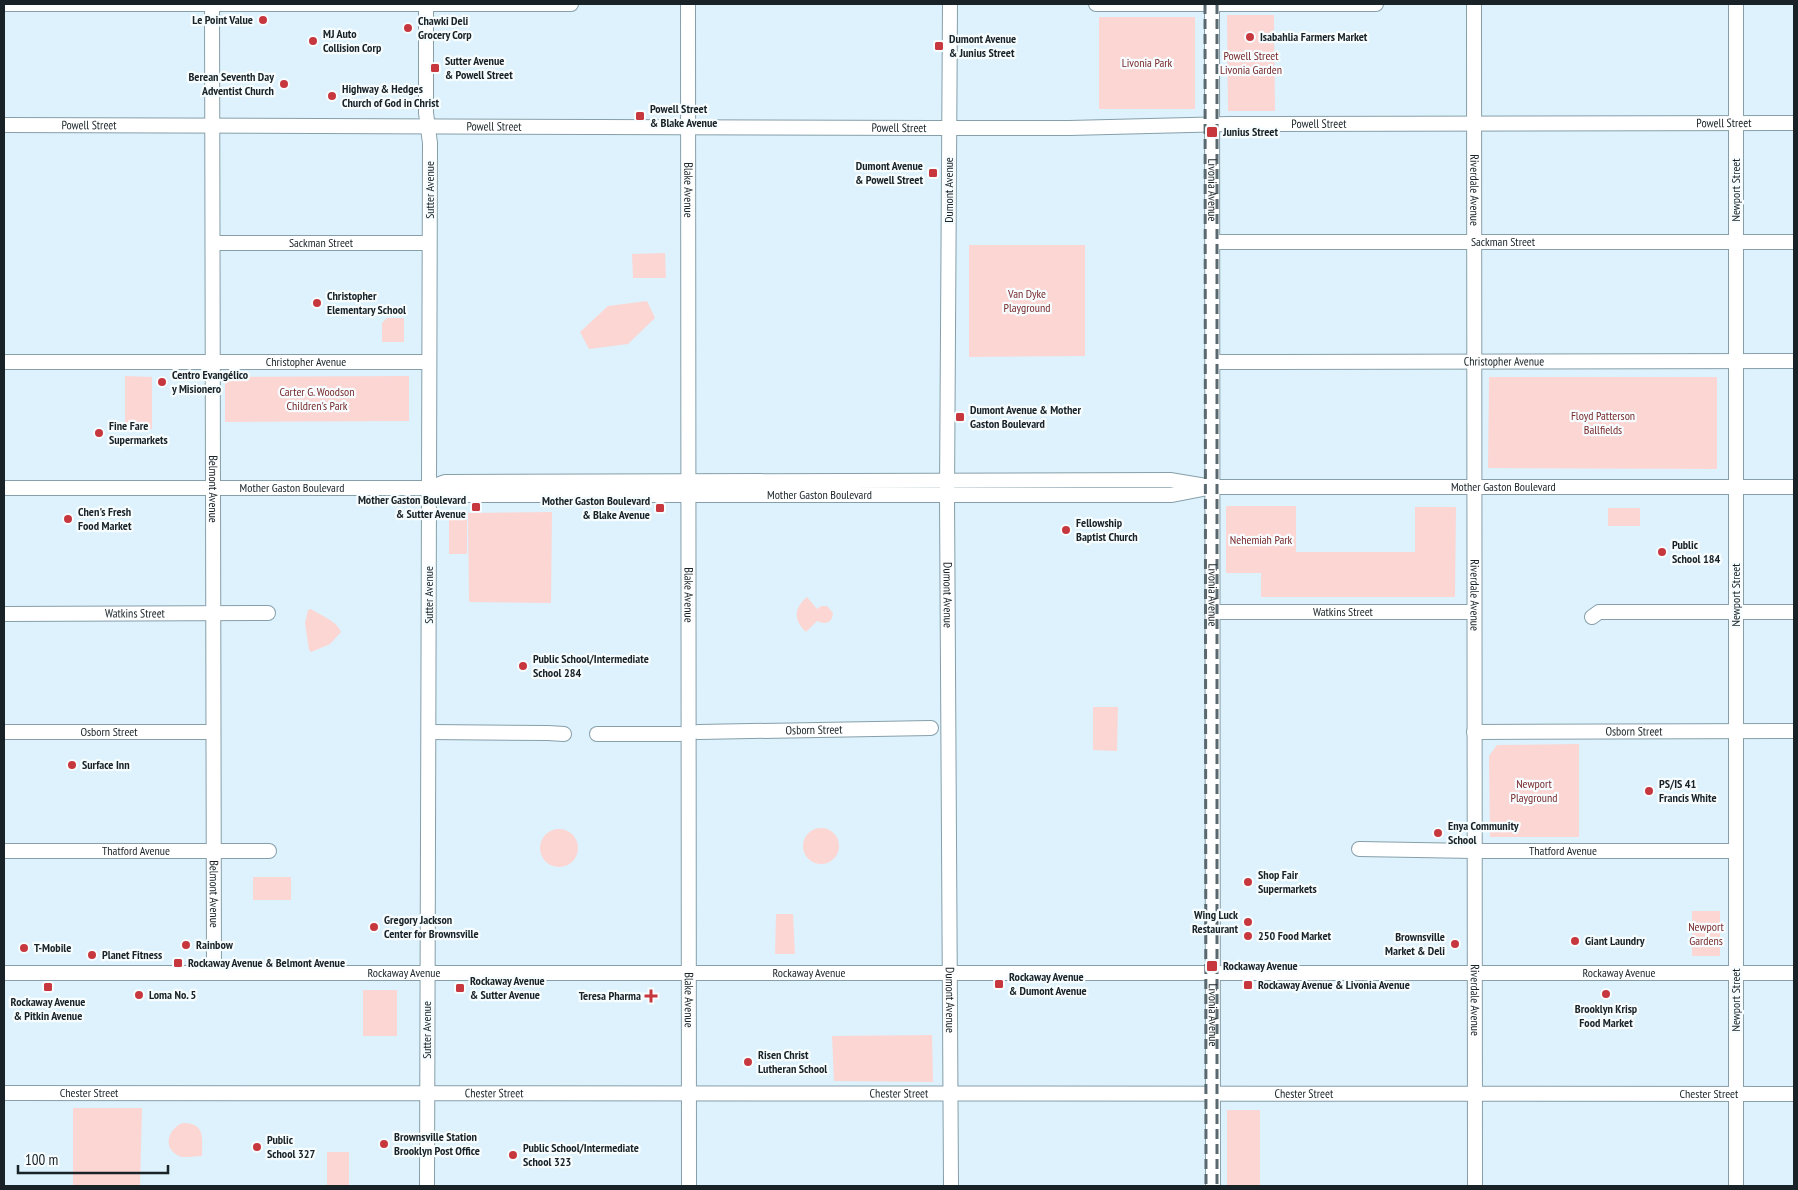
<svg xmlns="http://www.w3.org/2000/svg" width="1798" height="1190" font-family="'PT Sans Narrow',sans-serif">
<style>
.green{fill:#fcd6d3}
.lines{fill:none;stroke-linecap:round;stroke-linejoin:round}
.minor-casing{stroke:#869fa9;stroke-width:16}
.minor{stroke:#fff;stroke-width:14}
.rail{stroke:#5a686f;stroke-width:3;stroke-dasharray:10 5;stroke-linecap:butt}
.poi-dot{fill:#c7373e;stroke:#f7fdff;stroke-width:2}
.labels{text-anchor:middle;stroke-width:4.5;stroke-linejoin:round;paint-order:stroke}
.poi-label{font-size:12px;font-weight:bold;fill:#182227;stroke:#f7fdff;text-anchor:start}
.park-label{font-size:12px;fill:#792a2b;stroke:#f7fdff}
.street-label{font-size:12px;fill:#182227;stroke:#f7fdff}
</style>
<rect width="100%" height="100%" fill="#ddf2fc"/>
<path class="green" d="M 1227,15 L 1274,15 L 1275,111 L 1228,111 Z
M 1099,17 L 1195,17 L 1195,109 L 1099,109 Z
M 969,245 L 1085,245 L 1085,356 L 969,357 Z
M 665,253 L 666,278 L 633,278 L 632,254 Z
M 647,301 L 655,318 L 628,344 L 589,349 L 580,332 L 608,306 Z
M 387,318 L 404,318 L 404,342 L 382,342 L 382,323 Z
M 125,376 L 152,377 L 152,429 L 125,429 Z
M 409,376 L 409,421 L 225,422 L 225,377 Z
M 1489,377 L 1717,377 L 1717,469 L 1488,468 Z
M 1226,506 L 1296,506 L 1296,552 L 1415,552 L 1415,507 L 1456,507 L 1455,597 L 1261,597 L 1261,573 L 1226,573 Z
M 1608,508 L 1640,508 L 1640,526 L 1608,526 Z
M 552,512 L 551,603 L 469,602 L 468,513 Z
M 449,514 L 467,514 L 467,554 L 449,554 Z
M 807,597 L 817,609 L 821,606 L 827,606 L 833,613 C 832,623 826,625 817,621 L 806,632 C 793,620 794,608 807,597 Z
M 311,609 C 321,616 336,620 341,632 L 330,644 L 311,652 L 309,650 L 305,623 L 308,610 Z
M 1093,707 L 1118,707 L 1117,751 L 1093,750 Z
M 1579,744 L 1579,837 L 1490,837 L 1489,756 L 1497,745 Z
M803 846a18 18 0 1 1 36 0a18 18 0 1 1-36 0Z
M540 848a19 19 0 1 1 38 0a19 19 0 1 1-38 0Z
M 253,877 L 291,877 L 291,900 L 253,900 Z
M 1692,911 L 1720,911 L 1720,956 L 1692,956 Z
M 776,914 L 793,914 L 795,954 L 775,954 Z
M 363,990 L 397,990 L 397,1036 L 363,1036 Z
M 932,1035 L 933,1082 L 834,1081 L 832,1036 Z
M 73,1108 L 142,1108 L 140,1186 L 73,1186 Z
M 1227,1110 L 1260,1110 L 1260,1186 L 1227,1186 Z
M 183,1123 C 206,1123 202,1139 202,1156 C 194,1156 183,1159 177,1155 C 162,1146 169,1128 183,1123 Z
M 327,1152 L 349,1152 L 349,1186 L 327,1186 Z"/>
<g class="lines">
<defs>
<g id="minor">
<path d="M 4,4 L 571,4"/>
<path id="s1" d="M 212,4 L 214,973"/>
<path d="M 426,4 L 426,113 L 430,143 L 427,1186"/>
<path id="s2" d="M 688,4 L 689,1186"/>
<path id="s3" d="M 950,4 L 947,496 L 951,1186"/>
<path d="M 1096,4 L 1376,4"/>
<path id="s4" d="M 1212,4 L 1213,1186"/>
<path id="s5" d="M 1474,4 L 1475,1186"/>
<path d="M 1736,4 L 1736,1186"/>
<path id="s6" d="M 4,125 L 933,128 L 1069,128 L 1230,124 L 1794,123"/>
<path id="s7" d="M 1213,242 L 1794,242"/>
<path id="s8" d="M 213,243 L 429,243"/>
<path id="s9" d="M 4,362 L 429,362"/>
<path id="s10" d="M 1213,362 L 1794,361"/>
<path id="s11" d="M 4,488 L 429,488 L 445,482 L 1170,480 L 1212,487 L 1794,487"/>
<path id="s12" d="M 429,488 L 444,495 L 1172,495 L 1203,489"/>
<path id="s13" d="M 1212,612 L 1474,612"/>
<path id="s14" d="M 4,614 L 268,613"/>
<path d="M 1592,617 L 1599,612 L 1794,612"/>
<path id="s15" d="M 4,732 L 213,732"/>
<path d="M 429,732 L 548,733 L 564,734"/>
<path id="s16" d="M 698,732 L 931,728"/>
<path id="s17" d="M 1474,732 L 1794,731"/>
<path d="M 597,734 L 680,734"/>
<path id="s18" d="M 1359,849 L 1474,851 L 1736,851"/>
<path id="s19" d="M 4,851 L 269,851"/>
<path id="s20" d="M 4,973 L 1794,973"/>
<path id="s21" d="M 4,1093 C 601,1093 1197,1094 1794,1094"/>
</g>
</defs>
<use href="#minor" class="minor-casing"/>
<use href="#minor" class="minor"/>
<path class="rail" d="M 1205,4 L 1206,1186
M 1217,4 L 1217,1186"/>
</g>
<g class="poi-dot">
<circle cx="263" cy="20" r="5"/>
<circle cx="408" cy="28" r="5"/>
<circle cx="1250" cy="37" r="5"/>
<circle cx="313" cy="41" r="5"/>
<rect x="934" y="41" width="10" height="10" rx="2.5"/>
<rect x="430" y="63" width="10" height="10" rx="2.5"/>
<circle cx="284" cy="84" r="5"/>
<circle cx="332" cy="96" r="5"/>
<rect x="635" y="111" width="10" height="10" rx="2.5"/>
<rect x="1206" y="126" width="12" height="12" rx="2.5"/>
<rect x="928" y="168" width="10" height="10" rx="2.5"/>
<circle cx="317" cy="303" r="5"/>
<circle cx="162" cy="382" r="5"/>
<rect x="955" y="412" width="10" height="10" rx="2.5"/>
<circle cx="99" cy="433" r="5"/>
<rect x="471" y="502" width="10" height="10" rx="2.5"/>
<rect x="655" y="503" width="10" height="10" rx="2.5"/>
<circle cx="68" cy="519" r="5"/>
<circle cx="1066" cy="530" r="5"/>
<circle cx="1662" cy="552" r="5"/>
<circle cx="523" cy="666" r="5"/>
<circle cx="72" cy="765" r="5"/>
<circle cx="1649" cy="791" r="5"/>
<circle cx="1438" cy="833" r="5"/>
<circle cx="1248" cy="882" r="5"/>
<circle cx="1248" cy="922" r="5"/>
<circle cx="374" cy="927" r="5"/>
<circle cx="1248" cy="936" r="5"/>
<circle cx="1575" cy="941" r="5"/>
<circle cx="1455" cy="944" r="5"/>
<circle cx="186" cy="945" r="5"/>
<circle cx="24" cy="948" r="5"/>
<circle cx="92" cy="955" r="5"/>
<rect x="173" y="958" width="10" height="10" rx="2.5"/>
<rect x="1206" y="960" width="12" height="12" rx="2.5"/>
<rect x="994" y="979" width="10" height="10" rx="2.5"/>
<rect x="1243" y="980" width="10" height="10" rx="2.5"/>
<rect x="43" y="982" width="10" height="10" rx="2.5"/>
<rect x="455" y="983" width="10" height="10" rx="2.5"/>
<circle cx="1606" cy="994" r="5"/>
<circle cx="139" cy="995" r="5"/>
<path d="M648.5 988.5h5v5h5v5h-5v5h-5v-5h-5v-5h5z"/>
<circle cx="748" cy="1062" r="5"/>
<circle cx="384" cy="1144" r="5"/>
<circle cx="257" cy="1147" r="5"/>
<circle cx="513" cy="1155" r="5"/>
</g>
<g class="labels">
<g class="poi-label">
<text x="253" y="24" text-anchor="end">Le Point Value</text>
<text x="418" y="25">Chawki Deli<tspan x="418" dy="14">Grocery Corp</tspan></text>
<text x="323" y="38">MJ Auto<tspan x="323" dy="14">Collision Corp</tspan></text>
<text x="1260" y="41">Isabahlia Farmers Market</text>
<text x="949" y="43">Dumont Avenue<tspan x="949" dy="14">&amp; Junius Street</tspan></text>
<text x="445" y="65">Sutter Avenue<tspan x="445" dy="14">&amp; Powell Street</tspan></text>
<text x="274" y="81" text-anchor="end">Berean Seventh Day<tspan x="274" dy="14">Adventist Church</tspan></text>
<text x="342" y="93">Highway &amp; Hedges<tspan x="342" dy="14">Church of God in Christ</tspan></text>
<text x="650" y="113">Powell Street<tspan x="650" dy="14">&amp; Blake Avenue</tspan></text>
<text x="1223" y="136">Junius Street</text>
<text x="923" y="170" text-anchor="end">Dumont Avenue<tspan x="923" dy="14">&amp; Powell Street</tspan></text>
<text x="327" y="300">Christopher<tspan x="327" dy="14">Elementary School</tspan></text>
<text x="172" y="379">Centro Evangélico<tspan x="172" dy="14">y Misionero</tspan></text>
<text x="970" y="414">Dumont Avenue &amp; Mother<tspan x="970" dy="14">Gaston Boulevard</tspan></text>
<text x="109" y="430">Fine Fare<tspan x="109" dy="14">Supermarkets</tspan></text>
<text x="466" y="504" text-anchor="end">Mother Gaston Boulevard<tspan x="466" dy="14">&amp; Sutter Avenue</tspan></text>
<text x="650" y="505" text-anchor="end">Mother Gaston Boulevard<tspan x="650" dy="14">&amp; Blake Avenue</tspan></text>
<text x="78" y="516">Chen's Fresh<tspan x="78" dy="14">Food Market</tspan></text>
<text x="1076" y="527">Fellowship<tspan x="1076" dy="14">Baptist Church</tspan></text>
<text x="1672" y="549">Public<tspan x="1672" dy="14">School 184</tspan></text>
<text x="533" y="663">Public School/Intermediate<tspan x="533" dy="14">School 284</tspan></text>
<text x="82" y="769">Surface Inn</text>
<text x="1659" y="788">PS/IS 41<tspan x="1659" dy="14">Francis White</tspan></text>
<text x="1448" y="830">Enya Community<tspan x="1448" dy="14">School</tspan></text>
<text x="1258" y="879">Shop Fair<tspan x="1258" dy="14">Supermarkets</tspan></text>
<text x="1238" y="919" text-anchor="end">Wing Luck<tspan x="1238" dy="14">Restaurant</tspan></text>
<text x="384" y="924">Gregory Jackson<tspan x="384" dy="14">Center for Brownsville</tspan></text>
<text x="1258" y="940">250 Food Market</text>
<text x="1445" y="941" text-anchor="end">Brownsville<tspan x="1445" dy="14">Market &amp; Deli</tspan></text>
<text x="1585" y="945">Giant Laundry</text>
<text x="196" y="949">Rainbow</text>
<text x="34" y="952">T-Mobile</text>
<text x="102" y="959">Planet Fitness</text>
<text x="188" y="967">Rockaway Avenue &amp; Belmont Avenue</text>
<text x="1223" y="970">Rockaway Avenue</text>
<text x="1009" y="981">Rockaway Avenue<tspan x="1009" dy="14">&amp; Dumont Avenue</tspan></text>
<text x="470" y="985">Rockaway Avenue<tspan x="470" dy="14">&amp; Sutter Avenue</tspan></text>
<text x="1258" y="989">Rockaway Avenue &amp; Livonia Avenue</text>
<text x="149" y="999">Loma No. 5</text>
<text x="641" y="1000" text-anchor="end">Teresa Pharma</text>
<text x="48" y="1006" text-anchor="middle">Rockaway Avenue<tspan x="48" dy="14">&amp; Pitkin Avenue</tspan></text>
<text x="1606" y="1013" text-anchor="middle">Brooklyn Krisp<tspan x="1606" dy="14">Food Market</tspan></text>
<text x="758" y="1059">Risen Christ<tspan x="758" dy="14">Lutheran School</tspan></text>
<text x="394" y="1141">Brownsville Station<tspan x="394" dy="14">Brooklyn Post Office</tspan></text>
<text x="267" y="1144">Public<tspan x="267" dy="14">School 327</tspan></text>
<text x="523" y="1152">Public School/Intermediate<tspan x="523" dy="14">School 323</tspan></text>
</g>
<g class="park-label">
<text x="1251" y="60">Powell Street<tspan x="1251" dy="14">Livonia Garden</tspan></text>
<text x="1147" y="67">Livonia Park</text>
<text x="1027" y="298">Van Dyke<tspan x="1027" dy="14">Playground</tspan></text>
<text x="317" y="396">Carter G. Woodson<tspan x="317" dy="14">Children's Park</tspan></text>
<text x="1603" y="420">Floyd Patterson<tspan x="1603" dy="14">Ballfields</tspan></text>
<text x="1261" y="544">Nehemiah Park</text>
<text x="1534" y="788">Newport<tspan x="1534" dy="14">Playground</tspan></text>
<text x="1706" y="931">Newport<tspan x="1706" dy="14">Gardens</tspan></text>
</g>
<g class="street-label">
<text dy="4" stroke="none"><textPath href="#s6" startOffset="1720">Powell Street</textPath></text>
<text dy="4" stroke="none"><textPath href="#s6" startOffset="1315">Powell Street</textPath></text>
<text dy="4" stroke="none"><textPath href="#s6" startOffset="85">Powell Street</textPath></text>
<text dy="4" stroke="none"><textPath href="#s6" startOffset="490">Powell Street</textPath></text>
<text dy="4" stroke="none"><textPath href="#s6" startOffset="895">Powell Street</textPath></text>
<text transform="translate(430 190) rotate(-90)" y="4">Sutter Avenue</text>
<text dy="4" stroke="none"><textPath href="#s2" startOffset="186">Blake Avenue</textPath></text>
<text transform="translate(949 190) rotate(-90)" y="4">Dumont Avenue</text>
<text dy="4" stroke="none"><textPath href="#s4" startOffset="186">Livonia Avenue</textPath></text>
<text dy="4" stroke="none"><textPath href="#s5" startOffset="186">Riverdale Avenue</textPath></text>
<text transform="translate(1736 190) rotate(-90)" y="4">Newport Street</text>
<text dy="4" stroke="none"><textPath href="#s7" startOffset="290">Sackman Street</textPath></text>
<text dy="4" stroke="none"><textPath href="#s8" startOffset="108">Sackman Street</textPath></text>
<text dy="4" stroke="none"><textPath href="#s9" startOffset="302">Christopher Avenue</textPath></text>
<text dy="4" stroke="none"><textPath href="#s10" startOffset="291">Christopher Avenue</textPath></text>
<text dy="4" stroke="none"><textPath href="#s11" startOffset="1501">Mother Gaston Boulevard</textPath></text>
<text dy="4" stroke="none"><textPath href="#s1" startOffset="485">Belmont Avenue</textPath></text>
<text dy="4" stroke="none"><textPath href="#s11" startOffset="288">Mother Gaston Boulevard</textPath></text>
<text dy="4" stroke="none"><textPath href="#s12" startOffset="392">Mother Gaston Boulevard</textPath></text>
<text transform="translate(429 595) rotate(-90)" y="4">Sutter Avenue</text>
<text dy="4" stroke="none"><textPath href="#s2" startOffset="591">Blake Avenue</textPath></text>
<text dy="4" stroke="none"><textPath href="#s3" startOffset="591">Dumont Avenue</textPath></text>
<text dy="4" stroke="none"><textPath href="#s4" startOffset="591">Livonia Avenue</textPath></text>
<text dy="4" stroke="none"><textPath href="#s5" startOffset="591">Riverdale Avenue</textPath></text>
<text transform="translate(1736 595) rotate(-90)" y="4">Newport Street</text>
<text dy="4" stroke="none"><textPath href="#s13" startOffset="131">Watkins Street</textPath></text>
<text dy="4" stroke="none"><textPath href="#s14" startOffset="131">Watkins Street</textPath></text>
<text dy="4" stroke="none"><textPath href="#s16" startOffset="116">Osborn Street</textPath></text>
<text dy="4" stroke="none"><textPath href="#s17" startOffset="160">Osborn Street</textPath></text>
<text dy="4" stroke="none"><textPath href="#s15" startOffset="105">Osborn Street</textPath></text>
<text dy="4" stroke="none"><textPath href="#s19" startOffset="132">Thatford Avenue</textPath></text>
<text dy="4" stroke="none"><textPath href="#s18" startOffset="204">Thatford Avenue</textPath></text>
<text dy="4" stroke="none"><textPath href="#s1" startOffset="890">Belmont Avenue</textPath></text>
<text dy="4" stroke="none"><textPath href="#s20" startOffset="805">Rockaway Avenue</textPath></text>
<text dy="4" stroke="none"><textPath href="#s20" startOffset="400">Rockaway Avenue</textPath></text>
<text dy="4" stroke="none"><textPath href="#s20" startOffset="1615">Rockaway Avenue</textPath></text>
<text dy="4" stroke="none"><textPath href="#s2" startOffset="996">Blake Avenue</textPath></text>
<text dy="4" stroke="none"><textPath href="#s3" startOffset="996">Dumont Avenue</textPath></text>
<text dy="4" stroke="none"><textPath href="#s5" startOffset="996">Riverdale Avenue</textPath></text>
<text transform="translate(1736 1000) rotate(-90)" y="4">Newport Street</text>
<text dy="4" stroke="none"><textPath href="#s4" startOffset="1011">Livonia Avenue</textPath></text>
<text transform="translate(427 1030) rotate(-90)" y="4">Sutter Avenue</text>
<text dy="4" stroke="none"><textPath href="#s21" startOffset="85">Chester Street</textPath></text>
<text dy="4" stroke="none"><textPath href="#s21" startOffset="490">Chester Street</textPath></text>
<text dy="4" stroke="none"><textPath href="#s21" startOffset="895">Chester Street</textPath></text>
<text dy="4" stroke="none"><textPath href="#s21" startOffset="1300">Chester Street</textPath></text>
<text dy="4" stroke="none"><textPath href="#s21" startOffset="1705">Chester Street</textPath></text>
</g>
</g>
<rect width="1798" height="1190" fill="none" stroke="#182227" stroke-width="10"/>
<path d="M18 1165v8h150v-8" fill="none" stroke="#182227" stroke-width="2.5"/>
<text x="25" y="1165" font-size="15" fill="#182227" stroke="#f7fdff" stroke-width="4" paint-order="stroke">100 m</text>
</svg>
